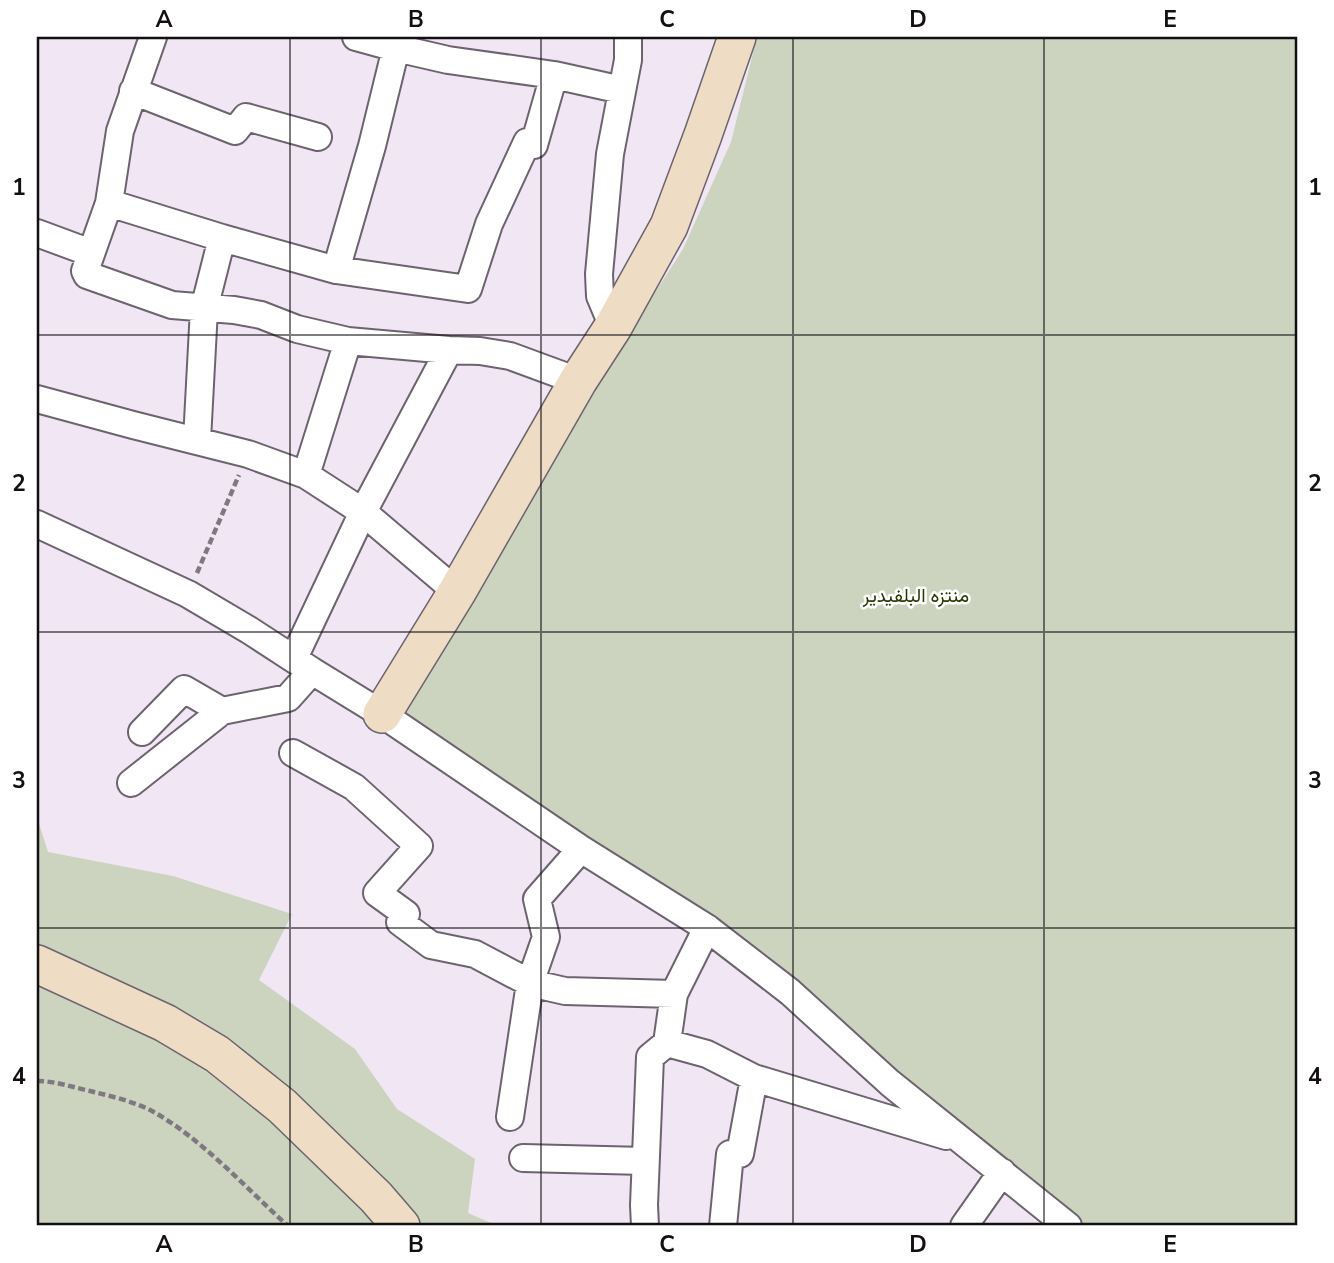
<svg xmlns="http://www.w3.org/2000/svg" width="1334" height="1263" font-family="'Nunito Sans',Vazirmatn,sans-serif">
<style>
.green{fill:#ccd3bf}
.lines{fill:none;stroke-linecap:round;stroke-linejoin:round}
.street-casing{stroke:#6c636e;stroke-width:30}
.secondary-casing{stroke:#6c636e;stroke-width:40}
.path{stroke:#7e7880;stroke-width:4.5;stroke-dasharray:7 3.5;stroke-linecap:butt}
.street{stroke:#fff;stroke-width:26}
.secondary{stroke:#eedcc5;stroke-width:37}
.grid{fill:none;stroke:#130f13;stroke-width:2;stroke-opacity:0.55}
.labels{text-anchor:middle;stroke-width:5;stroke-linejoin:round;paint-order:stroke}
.park-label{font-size:19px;fill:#2c3804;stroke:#fff}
.neatline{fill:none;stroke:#130f13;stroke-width:2.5}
.grid-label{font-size:23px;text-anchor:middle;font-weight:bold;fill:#130f13}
</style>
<rect width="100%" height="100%" fill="#f1e7f4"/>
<path class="green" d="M 757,37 L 1297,37 L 1297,1226 L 1087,1226 L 898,1076 L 402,717 L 556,447 L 683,249 L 731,142 Z
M 37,817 L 48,852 L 173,876 L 292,914 L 259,980 L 355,1049 L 397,1109 L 475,1159 L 468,1213 L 498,1226 L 37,1226 Z"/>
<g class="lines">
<defs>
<path id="street" d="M 153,37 L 120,131 L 109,203 L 85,271 L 87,275 L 172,305 L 234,310 L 261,315 L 297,329 L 348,341 L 449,350 L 480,351 L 510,356 L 578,381
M 356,37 L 396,48 L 448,60 L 554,75 L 622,90
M 133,91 L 235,131 L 246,117 L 318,137
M 109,203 L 222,238 L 336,270 L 468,289 L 489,224 L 527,142 L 534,145 L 554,75
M 37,233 L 91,253
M 336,270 L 372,146 L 396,48
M 613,327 L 600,296 L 599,274 L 610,154 L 628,60 L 628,37
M 37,399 L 133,425 L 248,454 L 306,475 L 363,512 L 457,592
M 197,440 L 204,309 L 222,238
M 306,475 L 348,341
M 37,524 L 188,594 L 249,630 L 312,671 L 382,714 L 581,849 L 707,928 L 790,992 L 890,1083 L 1068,1226
M 294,658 L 363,512 L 449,350
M 142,732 L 184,689 L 222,711 L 288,698 L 312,671
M 293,753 L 354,787 L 419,846 L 377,893 L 406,914 L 400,922 L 431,945 L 475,954 L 530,983 L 565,991 L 674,994 L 707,928
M 131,783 L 222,711
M 667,1043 L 707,1054 L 754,1078 L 946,1136
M 510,1117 L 530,983 L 546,937 L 537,899 L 581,849
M 523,1158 L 645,1161
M 645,1226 L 644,1205 L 650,1057 L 667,1043 L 674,994
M 723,1226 L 730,1154 L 740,1154 L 754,1078
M 964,1226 L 1002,1172"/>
<path id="secondary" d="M 382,714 L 457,592 L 578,381 L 613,327 L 669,226 L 703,135 L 737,37
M 37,964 L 165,1023 L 217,1054 L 282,1106 L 376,1197 L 401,1226"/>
</defs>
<use href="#street" class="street-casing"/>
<use href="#secondary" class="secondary-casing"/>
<path class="path" d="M 197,573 L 239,475
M 37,1081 C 55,1081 72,1087 90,1091 C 110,1096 133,1101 152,1111 C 201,1138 246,1188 288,1226"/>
<use href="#street" class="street"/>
<use href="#secondary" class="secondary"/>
</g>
<path class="grid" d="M 290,37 L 290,1226M 541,37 L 541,1226M 793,37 L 793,1226M 1044,37 L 1044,1226M 37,335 L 1297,335M 37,632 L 1297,632M 37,928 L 1297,928"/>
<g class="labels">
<g class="park-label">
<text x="916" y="602">منتزه البلفيدير</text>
</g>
</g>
<rect width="1334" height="1263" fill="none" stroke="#ffffff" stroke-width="77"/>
<rect x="38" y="38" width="1258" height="1186" class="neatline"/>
<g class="grid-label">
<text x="164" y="27">A</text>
<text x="416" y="27">B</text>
<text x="667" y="27">C</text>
<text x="918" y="27">D</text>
<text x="1170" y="27">E</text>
<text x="19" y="195">1</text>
<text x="1315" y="195">1</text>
<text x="19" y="491">2</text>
<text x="1315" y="491">2</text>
<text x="19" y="788">3</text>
<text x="1315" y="788">3</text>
<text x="19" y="1084">4</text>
<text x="1315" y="1084">4</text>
<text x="164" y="1252">A</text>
<text x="416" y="1252">B</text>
<text x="667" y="1252">C</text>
<text x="918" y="1252">D</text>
<text x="1170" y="1252">E</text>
</g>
</svg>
